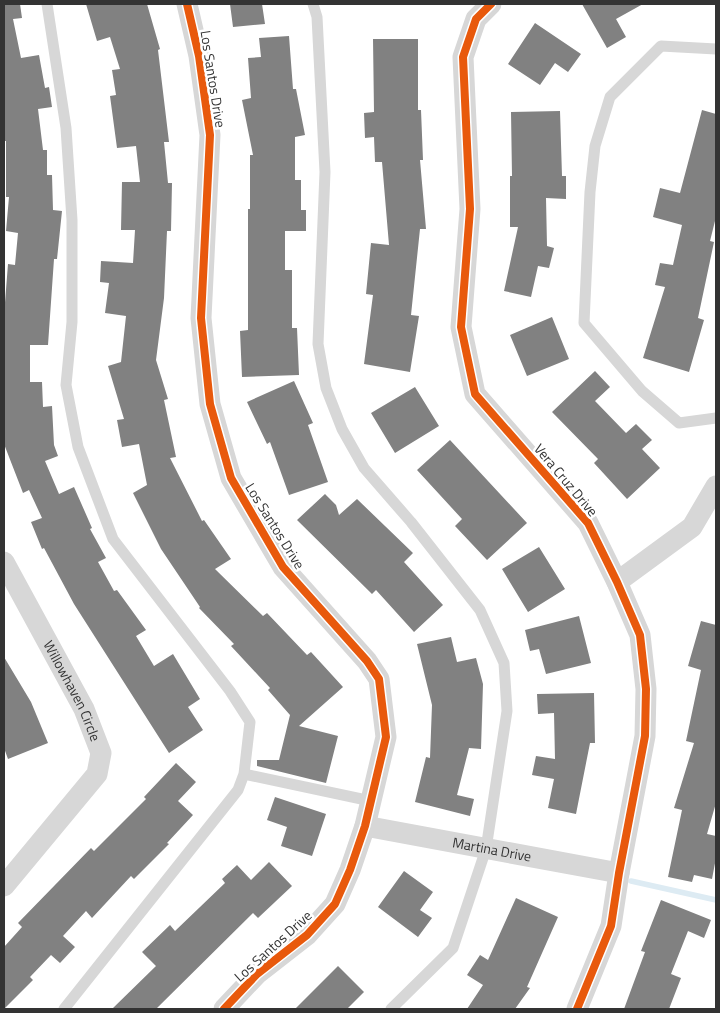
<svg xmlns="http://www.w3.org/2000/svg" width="720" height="1013" font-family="'Titillium Web',sans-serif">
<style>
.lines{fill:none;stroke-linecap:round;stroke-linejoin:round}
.stream{stroke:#ddebf3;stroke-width:5.5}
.building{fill:#818181}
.service{stroke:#d7d7d7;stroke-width:11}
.minor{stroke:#d7d7d7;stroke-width:21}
.cycleway-casing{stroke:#fff;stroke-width:11}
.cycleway{stroke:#e8590c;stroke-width:8}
.labels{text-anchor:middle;stroke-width:5;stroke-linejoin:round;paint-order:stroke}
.street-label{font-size:14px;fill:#333;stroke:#fff}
</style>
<rect width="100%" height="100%" fill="#fff"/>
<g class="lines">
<path class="stream" d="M 631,881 L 716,900"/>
</g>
<path class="building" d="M 4,4 L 20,4 L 22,18 L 13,19 L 21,58 L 39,55 L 45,88 L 49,87 L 52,107 L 38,109 L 43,150 L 47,150 L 47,175 L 52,175 L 53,210 L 62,211 L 57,259 L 54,259 L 48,345 L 30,345 L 30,382 L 42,382 L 43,407 L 52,406 L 54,445 L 58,456 L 45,461 L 59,494 L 74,487 L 92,528 L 90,529 L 106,558 L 98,562 L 114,591 L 117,590 L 146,630 L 136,636 L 154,666 L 173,654 L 200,699 L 188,707 L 203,730 L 169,753 L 74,604 L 44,548 L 42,549 L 31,522 L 42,518 L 29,490 L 23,493 L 4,444 L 4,315 L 8,264 L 15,265 L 18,233 L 6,231 L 9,197 L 6,197 L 6,141 L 4,141 Z
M 86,4 L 147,4 L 160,49 L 158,50 L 169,142 L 164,142 L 168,183 L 172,183 L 171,231 L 167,231 L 164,298 L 156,360 L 168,399 L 164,400 L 176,457 L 170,458 L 202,521 L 204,520 L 231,559 L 215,569 L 263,616 L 267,613 L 307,655 L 311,652 L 343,687 L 299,726 L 338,736 L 326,783 L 257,766 L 257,760 L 279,760 L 290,715 L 268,690 L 270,688 L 231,646 L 234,644 L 199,608 L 200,607 L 161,549 L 133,493 L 147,485 L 139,444 L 122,447 L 117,420 L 124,419 L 108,366 L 121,362 L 126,316 L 105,313 L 109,283 L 100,282 L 101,261 L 133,263 L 135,230 L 121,230 L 122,182 L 140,182 L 136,146 L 117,148 L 110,96 L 116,95 L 112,70 L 120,69 L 110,37 L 97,41 Z
M 230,4 L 262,4 L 265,24 L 233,27 Z
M 582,4 L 643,4 L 616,19 L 626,37 L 607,48 Z
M 535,23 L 581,54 L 568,72 L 555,63 L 540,85 L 508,64 Z
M 289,36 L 293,89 L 296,89 L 305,135 L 295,137 L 295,180 L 301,180 L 301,210 L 306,210 L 306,231 L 285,231 L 285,270 L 292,270 L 292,328 L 297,328 L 299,375 L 242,377 L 240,331 L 248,330 L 248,209 L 250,209 L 250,155 L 253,155 L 242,100 L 251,98 L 248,58 L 261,57 L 259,38 Z
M 373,39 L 418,39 L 418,110 L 421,110 L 423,160 L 420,160 L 426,229 L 420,229 L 411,315 L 419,316 L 410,372 L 364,364 L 373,295 L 366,294 L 371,243 L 389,245 L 382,162 L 375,162 L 374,137 L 365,138 L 364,113 L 374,112 Z
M 702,110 L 716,114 L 716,217 L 710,241 L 714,242 L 698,318 L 704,320 L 689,372 L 643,358 L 665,287 L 655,285 L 660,263 L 673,265 L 682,225 L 653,217 L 660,188 L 680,193 Z
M 560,111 L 562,176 L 566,176 L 566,199 L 546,198 L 547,246 L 554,248 L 549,268 L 538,266 L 531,297 L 504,291 L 518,227 L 510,227 L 510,176 L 512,176 L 511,112 Z
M 552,317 L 569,359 L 527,376 L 510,335 Z
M 595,371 L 610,387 L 595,401 L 626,433 L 636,424 L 652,440 L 642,449 L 660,468 L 627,499 L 594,463 L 598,459 L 552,412 Z
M 294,381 L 313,423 L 308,425 L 328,482 L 289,495 L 270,442 L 267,444 L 247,402 Z
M 415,387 L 439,426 L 395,453 L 371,413 Z
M 450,440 L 527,523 L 487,560 L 455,526 L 462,519 L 417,470 Z
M 325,494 L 336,505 L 339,515 L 357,499 L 413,553 L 404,562 L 443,605 L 414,632 L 376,590 L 372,594 L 297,520 Z
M 539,547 L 565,589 L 528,612 L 502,569 Z
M 579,616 L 591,663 L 546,674 L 539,649 L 530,651 L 525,630 Z
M 701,621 L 716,625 L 716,803 L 707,834 L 716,836 L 716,858 L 712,879 L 694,875 L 692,882 L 668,877 L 682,810 L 674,808 L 694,743 L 686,741 L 701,670 L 688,666 Z
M 451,637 L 457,662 L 476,658 L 483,684 L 481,749 L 469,748 L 457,795 L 474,799 L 470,816 L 415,802 L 426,757 L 430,758 L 432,705 L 417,644 Z
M 4,657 L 31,702 L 48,743 L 8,759 L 4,748 Z
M 594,693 L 595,743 L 590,743 L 576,814 L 548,808 L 554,779 L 532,775 L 536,756 L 555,759 L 554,713 L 538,714 L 537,694 Z
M 176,763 L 196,782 L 178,801 L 193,815 L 167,843 L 169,844 L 134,879 L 131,876 L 92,918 L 86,911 L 63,936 L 75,947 L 60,963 L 51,955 L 30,977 L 33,980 L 4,1009 L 4,947 L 22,927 L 18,923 L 91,848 L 94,851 L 146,799 L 144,797 Z
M 275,797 L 326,814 L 312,856 L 281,846 L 287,827 L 267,820 Z
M 269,862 L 292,886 L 258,918 L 253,913 L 156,1009 L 112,1009 L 156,966 L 142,952 L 170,925 L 175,931 L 225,883 L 222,879 L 237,865 L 251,880 Z
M 404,871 L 433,892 L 420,910 L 432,918 L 418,937 L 378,907 Z
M 516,898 L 558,917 L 527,987 L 530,988 L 515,1009 L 467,1009 L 483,985 L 467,975 L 480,955 L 488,960 Z
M 661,900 L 711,920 L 704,938 L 688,931 L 671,974 L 681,978 L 669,1009 L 624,1009 L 645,952 L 641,951 Z
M 338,966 L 364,992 L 347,1009 L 295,1009 Z"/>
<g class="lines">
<path class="service" d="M 47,4 L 66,128 L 72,220 L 72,322 L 66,385 L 78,447 L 113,539 L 230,691 L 250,722 L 244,774 L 238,790 L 64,1009
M 313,4 L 317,17 L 325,172 L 318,344 L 326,388 L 342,429 L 364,468 L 411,522 L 480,610 L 504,663 L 507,711 L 486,849 L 453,948 L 391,1009
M 716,49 L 661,46 L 610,97 L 595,146 L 590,192 L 584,323 L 642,391 L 679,423 L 716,418
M 244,774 L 371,801"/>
<g class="minor">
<path d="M 187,4 L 199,56 L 210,135 L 201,318 L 210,404 L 231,478 L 283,567 L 367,661 L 379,679 L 386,737 L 365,826 L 350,870 L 335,904 L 307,935 L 257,974 L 224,1009"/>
<path d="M 491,4 L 476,19 L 463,57 L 470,209 L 461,327 L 475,394 L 588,523 L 617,582 L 640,635 L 646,689 L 645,736 L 619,873 L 611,926 L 577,1009"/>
<path id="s1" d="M 4,562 L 84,709 L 101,753 L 97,774 L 4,886"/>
<path d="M 617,582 L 692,527 L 716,486"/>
<path id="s2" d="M 365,826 L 619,873"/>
</g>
<defs>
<path id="cycleway" d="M 187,4 L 199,56 L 210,135 L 201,318 L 210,404 L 231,478 L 283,567 L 367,661 L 379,679 L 386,737 L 365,826 L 350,870 L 335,904 L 307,935 L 257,974 L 224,1009
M 491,4 L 476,19 L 463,57 L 470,209 L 461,327 L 475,394 L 588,523 L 617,582 L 640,635 L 646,689 L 645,736 L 619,873 L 611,926 L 577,1009"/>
</defs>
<use href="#cycleway" class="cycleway-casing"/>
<use href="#cycleway" class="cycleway"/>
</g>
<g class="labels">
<g class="street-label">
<text transform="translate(213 79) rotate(81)" y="5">Los Santos Drive</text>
<text transform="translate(566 480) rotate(50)" y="5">Vera Cruz Drive</text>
<text transform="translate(275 526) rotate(58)" y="5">Los Santos Drive</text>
<text dy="5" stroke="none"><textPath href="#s1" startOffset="146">Willowhaven Circle</textPath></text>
<text dy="5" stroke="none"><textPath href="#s2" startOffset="129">Martina Drive</textPath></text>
<text transform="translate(273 946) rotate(-42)" y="5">Los Santos Drive</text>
</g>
</g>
<rect width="720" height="1013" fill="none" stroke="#333333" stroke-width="10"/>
</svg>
